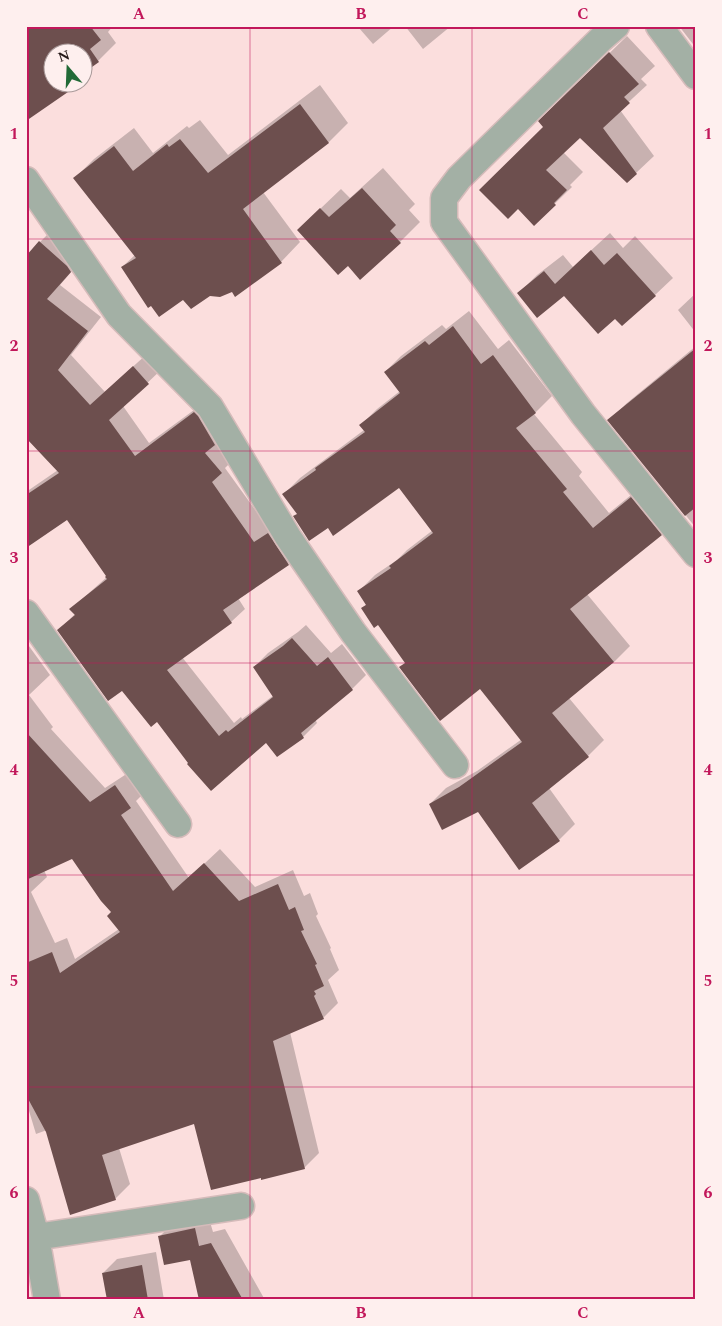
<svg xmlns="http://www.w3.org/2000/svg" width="722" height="1326" font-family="Spectral,serif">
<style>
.shadow{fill:#0003;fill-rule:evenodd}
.building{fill:#6d4f4e}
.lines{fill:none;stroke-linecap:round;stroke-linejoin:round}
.street-casing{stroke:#d5bbba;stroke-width:29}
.street{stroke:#a3b0a5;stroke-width:26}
.grid{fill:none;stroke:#c2185b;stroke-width:1;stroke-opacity:0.55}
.neatline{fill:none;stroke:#c2185b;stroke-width:2}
.grid-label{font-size:16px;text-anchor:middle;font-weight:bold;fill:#c2185b}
</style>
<rect width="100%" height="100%" fill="#fbdedd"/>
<path class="shadow" d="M 26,26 L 113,26 L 108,32 L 116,43 L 98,61 L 84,72 L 85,73 L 82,76 L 82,52 L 52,52 L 52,82 L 76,82 L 67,91 L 26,120 Z
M 361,26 L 394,26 L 373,44 L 359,28 Z
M 405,26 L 451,26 L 423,49 Z
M 679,26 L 696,26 L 696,48 Z
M 627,36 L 655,66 L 641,79 L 647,85 L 620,110 L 654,156 L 636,173 L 580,136 L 563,152 L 583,172 L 570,185 L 572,187 L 534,224 L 545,127 L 540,121 Z
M 320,85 L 348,123 L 329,142 L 263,192 L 300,242 L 281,262 L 236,295 L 232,290 L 184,298 L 122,267 L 135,255 L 75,178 L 94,159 L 134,128 L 153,153 L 187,126 L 189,128 L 200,120 L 228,155 Z
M 383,168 L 415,204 L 409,210 L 420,222 L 400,242 L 360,278 L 319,210 L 341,189 L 350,198 Z
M 53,229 L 84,257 L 60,285 L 101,317 L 71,355 L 105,392 L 148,353 L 162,369 L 123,406 L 149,443 L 209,399 L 235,458 L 225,468 L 269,529 L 302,550 L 288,564 L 238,598 L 245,609 L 231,622 L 182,657 L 234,723 L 241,717 L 242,719 L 274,695 L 254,667 L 268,653 L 298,632 L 306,625 L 331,653 L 342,644 L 366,675 L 352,689 L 315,719 L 317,723 L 303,737 L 277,756 L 266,741 L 190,763 L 157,721 L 59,630 L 75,614 L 71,609 L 108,576 L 68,518 L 26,536 L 26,492 L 58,470 L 40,242 Z
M 610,233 L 623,248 L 635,236 L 673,278 L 655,295 L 615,317 L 564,294 L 519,293 L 537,275 L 563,255 L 573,267 Z
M 696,293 L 696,333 L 678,310 Z
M 469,311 L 498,349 L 509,340 L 552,396 L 534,414 L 582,472 L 579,476 L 609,513 L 647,482 L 677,518 L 661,534 L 587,594 L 630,646 L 614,662 L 569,698 L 604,740 L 588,756 L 549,788 L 575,824 L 559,840 L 478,811 L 430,804 L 446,788 L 477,771 L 522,739 L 480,688 L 406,662 L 378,623 L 362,608 L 367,604 L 359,591 L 375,575 L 397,560 L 407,550 L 433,530 L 399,486 L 328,526 L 298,513 L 284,494 L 300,478 L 364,430 L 361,425 L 377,409 L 400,391 L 385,372 L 401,356 L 442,325 L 446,329 Z
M 696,346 L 696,528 L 609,420 L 627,403 Z
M 26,642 L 50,675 L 29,695 L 53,727 L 51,729 L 105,788 L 131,771 L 145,792 L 136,801 L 189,878 L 220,849 L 255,887 L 293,870 L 304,896 L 310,893 L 318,914 L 316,916 L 331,948 L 330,949 L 339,970 L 328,980 L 338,1003 L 323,1018 L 290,1032 L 319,1153 L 304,1168 L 195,1123 L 119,1148 L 130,1184 L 115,1199 L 47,1130 L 36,1134 L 26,1101 ZM 73,857 L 112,912 L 119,929 L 75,959 L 67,938 L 55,943 L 31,892 L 47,877 L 44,870 Z
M 208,1215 L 213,1232 L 225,1229 L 265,1300 L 200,1300 L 191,1259 L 160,1236 L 174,1222 Z
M 156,1252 L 164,1300 L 108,1300 L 103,1273 L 117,1259 Z"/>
<path class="building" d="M 26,26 L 90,26 L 101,40 L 90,49 L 99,62 L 82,74 L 82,52 L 52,52 L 52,82 L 72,82 L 65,88 L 68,92 L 26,121 Z
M 609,52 L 639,84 L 624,97 L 630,103 L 603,128 L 637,174 L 627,183 L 580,138 L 546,170 L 567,190 L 554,203 L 556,205 L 534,226 L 518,209 L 508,219 L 479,190 L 543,127 L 538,121 Z
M 300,104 L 329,143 L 243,209 L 282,263 L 235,297 L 232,292 L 220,297 L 210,296 L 191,309 L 183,300 L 159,317 L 151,306 L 148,308 L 121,267 L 136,258 L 73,178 L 114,146 L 133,171 L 167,144 L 169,147 L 180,139 L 208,173 Z
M 362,188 L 396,225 L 390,231 L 401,243 L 360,280 L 348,266 L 338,275 L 297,230 L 320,208 L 329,217 Z
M 39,241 L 67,266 L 71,272 L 47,299 L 88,331 L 58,370 L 90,405 L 133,366 L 149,384 L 109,420 L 135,456 L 194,412 L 198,416 L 215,445 L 205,453 L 222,473 L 212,482 L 254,542 L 268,533 L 289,565 L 223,610 L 232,623 L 167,670 L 219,736 L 226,730 L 228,732 L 273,697 L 253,667 L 283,646 L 292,638 L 317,666 L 328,657 L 353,690 L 301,733 L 304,738 L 277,757 L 266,743 L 211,791 L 187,764 L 188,763 L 157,722 L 151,727 L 122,691 L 108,701 L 57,630 L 75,615 L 69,609 L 107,579 L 105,577 L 106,576 L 67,520 L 26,548 L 26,495 L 59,473 L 26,438 L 26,256 Z
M 591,250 L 604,265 L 617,253 L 656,296 L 622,326 L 615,319 L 598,334 L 564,296 L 537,318 L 517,293 L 544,271 L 555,284 Z
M 453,326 L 481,364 L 493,355 L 536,413 L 516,428 L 567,489 L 563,492 L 593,528 L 631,497 L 662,535 L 570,609 L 614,662 L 552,713 L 589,757 L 532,803 L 560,841 L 519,870 L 478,812 L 442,830 L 429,804 L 459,787 L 522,742 L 480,689 L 440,721 L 399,667 L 405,663 L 378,625 L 374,628 L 361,608 L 366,605 L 357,591 L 391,568 L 389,566 L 433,533 L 399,488 L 333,536 L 328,528 L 309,541 L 293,516 L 297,514 L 282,494 L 316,470 L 315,468 L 365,432 L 359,425 L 400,393 L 384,372 L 425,341 L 429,345 Z
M 696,348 L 696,507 L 685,516 L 607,420 Z
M 26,732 L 90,802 L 115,785 L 131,808 L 121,815 L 173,891 L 204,863 L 239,901 L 278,884 L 289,910 L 295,907 L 304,930 L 301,931 L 317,964 L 315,965 L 324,986 L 314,991 L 316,994 L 314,996 L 324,1019 L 273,1041 L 305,1169 L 261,1180 L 261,1178 L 211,1190 L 194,1124 L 102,1155 L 116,1200 L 70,1215 L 46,1132 L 26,1095 L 26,963 L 52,952 L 60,973 L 120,932 L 107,916 L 111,912 L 101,901 L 72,859 L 26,880 Z
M 195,1228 L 199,1246 L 211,1243 L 243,1300 L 199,1300 L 190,1260 L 164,1265 L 158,1236 Z
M 142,1265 L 148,1300 L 107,1300 L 102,1273 Z"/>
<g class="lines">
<defs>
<path id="street" d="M 616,26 L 601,39 L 558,81 L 459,178 L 444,198 L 444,222 L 583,414 L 696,554
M 659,26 L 696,76
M 26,180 L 119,315 L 210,407 L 288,537 L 353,632 L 455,765
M 26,613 L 178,824
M 26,1200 L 36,1237 L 47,1300
M 36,1237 L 241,1206"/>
</defs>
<use href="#street" class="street-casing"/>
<use href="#street" class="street"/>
</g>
<path class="grid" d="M 250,26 L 250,1300M 472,26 L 472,1300M 26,239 L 696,239M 26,451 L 696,451M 26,663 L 696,663M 26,875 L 696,875M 26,1087 L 696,1087"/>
<rect width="722" height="1326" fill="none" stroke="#feefee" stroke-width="55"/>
<g transform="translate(68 68) rotate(341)"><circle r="24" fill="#feefee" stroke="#a89999"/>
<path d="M0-4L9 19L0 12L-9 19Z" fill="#226a37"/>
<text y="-8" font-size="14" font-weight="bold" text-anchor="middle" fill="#261919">N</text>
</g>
<rect x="28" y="28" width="666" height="1270" class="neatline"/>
<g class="grid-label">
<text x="139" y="19">A</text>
<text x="361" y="19">B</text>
<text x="583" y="19">C</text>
<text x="14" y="139">1</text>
<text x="708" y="139">1</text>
<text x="14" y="351">2</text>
<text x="708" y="351">2</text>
<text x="14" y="563">3</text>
<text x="708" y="563">3</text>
<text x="14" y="775">4</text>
<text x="708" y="775">4</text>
<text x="14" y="986">5</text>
<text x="708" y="986">5</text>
<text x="14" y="1198">6</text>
<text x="708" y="1198">6</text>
<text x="139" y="1318">A</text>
<text x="361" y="1318">B</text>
<text x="583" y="1318">C</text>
</g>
</svg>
